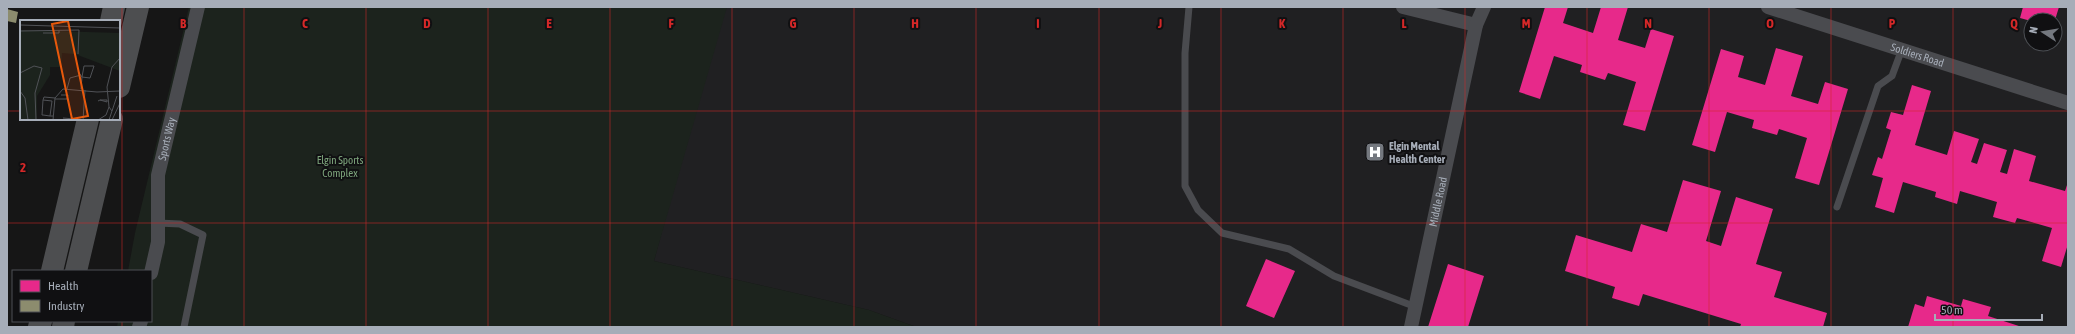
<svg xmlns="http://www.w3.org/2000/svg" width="2075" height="334" font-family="'Asap Condensed',sans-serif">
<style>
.built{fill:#202022;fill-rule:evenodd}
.green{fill:#1c231d}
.health{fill:#e7298a}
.industry{fill:#8c8c6e}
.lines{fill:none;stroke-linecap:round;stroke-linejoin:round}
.lane{stroke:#4a4b4f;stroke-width:7}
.street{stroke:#4a4b4f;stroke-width:14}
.highway{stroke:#4d4e50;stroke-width:22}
.grid{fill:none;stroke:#d62828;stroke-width:1;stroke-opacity:0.55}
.labels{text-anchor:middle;stroke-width:4;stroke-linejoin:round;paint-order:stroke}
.street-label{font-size:11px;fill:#a6adb8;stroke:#101012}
.poi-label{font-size:11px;font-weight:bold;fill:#a6adb8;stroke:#101012;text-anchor:start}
.park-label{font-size:11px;fill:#7da47c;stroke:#101012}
.inset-road{fill:none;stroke:#505257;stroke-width:1}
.view{fill:#e8590c;fill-opacity:0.15;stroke:#e8590c;stroke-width:2}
.inset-edge{fill:none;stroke:#a6adb8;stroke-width:2}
.grid-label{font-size:13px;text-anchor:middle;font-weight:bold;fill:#d62828;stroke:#101012;stroke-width:4;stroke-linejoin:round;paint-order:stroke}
</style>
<rect width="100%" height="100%" fill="#161616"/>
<path class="built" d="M 722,7 L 2068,7 L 2068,327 L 916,327 L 869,310 L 654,261 ZM 2031,20 L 2055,20 L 2055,44 L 2031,44 Z"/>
<path class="green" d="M 189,7 L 727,7 L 654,261 L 869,310 L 916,327 L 117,327 L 118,321 L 151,321 L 151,271 L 128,271 L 135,233 Z"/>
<path class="health" d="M 1545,7 L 1568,7 L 1563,23 L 1593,33 L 1601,7 L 1628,7 L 1618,40 L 1645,48 L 1651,29 L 1674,36 L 1645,131 L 1623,125 L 1636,82 L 1608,73 L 1605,80 L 1580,72 L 1582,65 L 1554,56 L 1540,99 L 1519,92 Z
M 2023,7 L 2059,7 L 2055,20 L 2031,21 L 2020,18 Z
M 1776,48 L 1803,56 L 1791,96 L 1818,104 L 1825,82 L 1848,89 L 1819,185 L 1795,178 L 1807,138 L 1779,129 L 1777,135 L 1752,128 L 1754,120 L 1727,112 L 1715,152 L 1692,145 L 1721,49 L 1744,56 L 1738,77 L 1765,85 Z
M 1912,85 L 1931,91 L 1915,145 L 1947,155 L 1954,131 L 1979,139 L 1971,162 L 1977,164 L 1984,143 L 2007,150 L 2000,172 L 2007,174 L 2014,149 L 2036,156 L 2029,181 L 2065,191 L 2068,182 L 2068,244 L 2061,267 L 2042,261 L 2052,228 L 2017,218 L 2015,223 L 1993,217 L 1997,202 L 1960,191 L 1957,204 L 1935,197 L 1936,192 L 1903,182 L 1894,213 L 1875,207 L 1883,178 L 1872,175 L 1878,157 L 1882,159 L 1891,130 L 1886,128 L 1891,112 L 1903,115 Z
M 1683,180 L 1721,191 L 1706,241 L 1721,246 L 1736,197 L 1773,209 L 1756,264 L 1782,272 L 1774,297 L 1827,313 L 1823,327 L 1740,327 L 1741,324 L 1643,294 L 1639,306 L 1612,298 L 1615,287 L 1565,271 L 1576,235 L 1632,252 L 1641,224 L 1667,232 Z
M 1266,259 L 1295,271 L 1274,318 L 1246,306 Z
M 1448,264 L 1484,276 L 1468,327 L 1428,327 Z
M 1927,296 L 1961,306 L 1963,299 L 1991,307 L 1988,316 L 2022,327 L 1908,327 L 1915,304 L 1924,307 Z"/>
<path class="industry" d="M 7,9 L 18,12 L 16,23 L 7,21 Z"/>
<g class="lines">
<path class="lane" d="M 1189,7 L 1185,53 L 1185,186 L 1198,210 L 1222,233 L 1289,249 L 1334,276 L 1416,307
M 1837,207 L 1878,86 L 1892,76 L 1902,49
M 158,223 L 180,224 L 203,235 L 184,327"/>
<g class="street">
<path d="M 1403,7 L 1476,25"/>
<path id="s1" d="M 1768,7 L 2068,103"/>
<path id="s2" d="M 151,273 L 158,242 L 158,175 L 198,7"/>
<path d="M 139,327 L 141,321"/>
<path id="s3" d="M 1411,327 L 1476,25 L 1484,7"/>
</g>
<path class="highway" d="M 111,21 L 114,7
M 119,87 L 138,7
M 52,271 L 88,119
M 76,271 L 112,119
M 39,327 L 41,321
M 63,327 L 64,321"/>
</g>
<path class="grid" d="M 122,7 L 122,271M 244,7 L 244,327M 366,7 L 366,327M 488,7 L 488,327M 610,7 L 610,327M 732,7 L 732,327M 854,7 L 854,327M 976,7 L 976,327M 1099,7 L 1099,327M 1221,7 L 1221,327M 1343,7 L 1343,327M 1465,7 L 1465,327M 1587,7 L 1587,327M 1709,7 L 1709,327M 1831,7 L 1831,327M 1953,7 L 1953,327M 7,111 L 21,111M 119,111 L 2068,111M 7,223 L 2068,223M 122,321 L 122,327"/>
<defs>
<symbol id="hospital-square" viewBox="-11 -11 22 22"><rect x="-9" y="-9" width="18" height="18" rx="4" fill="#74787f" stroke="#101012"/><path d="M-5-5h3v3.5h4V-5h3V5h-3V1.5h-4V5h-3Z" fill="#fff"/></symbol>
</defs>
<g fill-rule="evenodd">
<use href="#hospital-square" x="1364" y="141" width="22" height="22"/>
</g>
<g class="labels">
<g class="street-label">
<text dy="4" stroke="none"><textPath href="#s1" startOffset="157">Soldiers Road</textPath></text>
<text dy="4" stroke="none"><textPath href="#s2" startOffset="136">Sports Way</textPath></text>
<text dy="4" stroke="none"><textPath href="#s3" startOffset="128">Middle Road</textPath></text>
</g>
<g class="poi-label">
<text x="1389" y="150">Elgin Mental<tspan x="1389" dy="13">Health Center</tspan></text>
</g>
<g class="park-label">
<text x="340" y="164">Elgin Sports<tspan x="340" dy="13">Complex</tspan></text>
</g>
</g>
<g transform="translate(20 20)">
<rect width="100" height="100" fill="#161616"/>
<path d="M 0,10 L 100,13 L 100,51 L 55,34 L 42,33 L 41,47 L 30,47 L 30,55 L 17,76 L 17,100 L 0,100 Z" fill="#1c231d"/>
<path class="inset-road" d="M 0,5 L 100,8M 0,11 L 59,10 L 58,34M 23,13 L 39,13 L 39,10M 64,46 L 74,46 L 70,58 L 62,57 ZM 58,51 L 62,57 L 61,69M 0,53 L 14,46 L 22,48 L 15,73 L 16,100M 47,69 L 50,58 L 61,55M 0,71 L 5,78 L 8,100M 35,79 L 47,79 L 48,75 L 41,75M 23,80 L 24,77 L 35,78M 78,81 L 80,80 L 87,80 L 87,82 L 80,80M 92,91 L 89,87 L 87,67 L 92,47 L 100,38M 30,96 L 32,81 L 23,80 L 22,95 L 23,95 L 30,96 L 33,96M 43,98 L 66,100M 33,100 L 35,78 L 43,69 L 77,72 L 100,71M 63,100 L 65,70M 78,100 L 86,95 L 89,87M 89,100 L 97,76M 92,100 L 100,83"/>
<path class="view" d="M 48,1 L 68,96 L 52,99 L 32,4 Z"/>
<rect width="100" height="100" class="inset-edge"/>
</g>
<g class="grid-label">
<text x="183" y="28">B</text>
<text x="305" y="28">C</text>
<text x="427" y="28">D</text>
<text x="549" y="28">E</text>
<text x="671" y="28">F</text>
<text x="793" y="28">G</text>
<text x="915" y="28">H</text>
<text x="1038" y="28">I</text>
<text x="1160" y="28">J</text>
<text x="1282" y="28">K</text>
<text x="1404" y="28">L</text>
<text x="1526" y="28">M</text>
<text x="1648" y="28">N</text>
<text x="1770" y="28">O</text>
<text x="1892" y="28">P</text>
<text x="2014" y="28">Q</text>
<text x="23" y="172">2</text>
</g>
<rect width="2075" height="334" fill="none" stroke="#a6adb8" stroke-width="16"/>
<rect x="12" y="270" width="140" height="52" fill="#101012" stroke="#4c4f54"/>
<rect x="20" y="280" width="20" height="12" fill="#e7298a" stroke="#4c4f54"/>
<text x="48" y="290" font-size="12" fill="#a6adb8">Health</text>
<rect x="20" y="300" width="20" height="12" fill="#8c8c6e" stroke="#4c4f54"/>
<text x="48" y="310" font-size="12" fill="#a6adb8">Industry</text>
<g transform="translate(2043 32) rotate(282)"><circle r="19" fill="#101012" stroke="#4c4f54"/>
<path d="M0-3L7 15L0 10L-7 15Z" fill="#74787f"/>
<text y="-6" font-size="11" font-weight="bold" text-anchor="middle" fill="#a6adb8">N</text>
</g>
<path d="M1935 314v6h107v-6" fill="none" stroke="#a6adb8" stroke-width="2"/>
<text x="1941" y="314" font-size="12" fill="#a6adb8" stroke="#101012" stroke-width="3" paint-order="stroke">50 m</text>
</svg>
